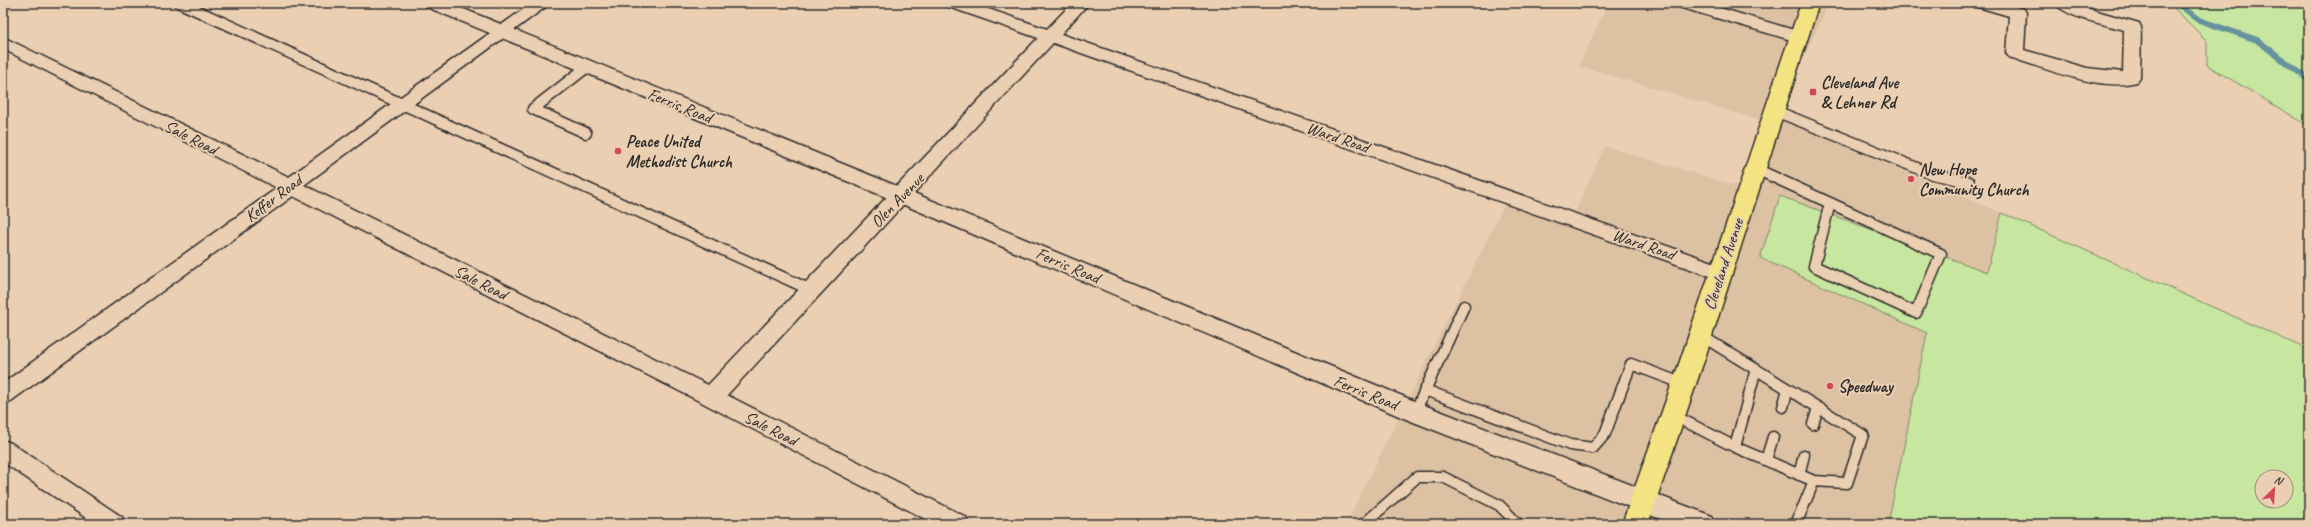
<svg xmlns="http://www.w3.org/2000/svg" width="2312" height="527" font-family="Caveat,sans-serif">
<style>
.built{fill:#dcc1a3}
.green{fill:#c7e69f;stroke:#798865;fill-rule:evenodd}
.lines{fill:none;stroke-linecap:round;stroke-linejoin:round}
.stream{stroke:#65929e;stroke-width:6}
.lane-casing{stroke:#2b2b2b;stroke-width:13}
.street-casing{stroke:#2b2b2b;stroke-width:3}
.secondary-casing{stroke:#2b2b2b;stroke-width:3}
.primary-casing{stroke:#2b2b2b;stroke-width:3}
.lane{stroke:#ebcfb2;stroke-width:10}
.street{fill:#ebcfb2;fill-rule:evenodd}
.secondary{fill:#ebcfb2;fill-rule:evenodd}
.primary{fill:#f4e382;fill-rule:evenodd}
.poi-dot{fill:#d1495b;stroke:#ebcfb2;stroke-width:1.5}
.labels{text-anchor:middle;stroke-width:4;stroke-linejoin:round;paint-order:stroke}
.poi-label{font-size:17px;font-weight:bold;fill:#2b2b2b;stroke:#ebcfb2;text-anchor:start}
.street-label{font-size:17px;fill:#2b2b2b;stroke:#ebcfb2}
</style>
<rect width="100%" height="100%" fill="#ebcfb2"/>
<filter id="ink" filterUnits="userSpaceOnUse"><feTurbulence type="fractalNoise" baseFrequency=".025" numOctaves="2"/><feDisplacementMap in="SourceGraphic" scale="8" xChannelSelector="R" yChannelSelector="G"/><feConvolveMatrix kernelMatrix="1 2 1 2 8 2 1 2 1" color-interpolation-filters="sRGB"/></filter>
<g filter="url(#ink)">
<path class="built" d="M 1608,3 L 1826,3 L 1824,15 L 1775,116 L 2002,213 L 1987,273 L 1780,196 L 1760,258 L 1927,333 L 1888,524 L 1346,524 L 1509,195 L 1573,217 L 1605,146 L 1753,191 L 1770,123 L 1579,66 Z"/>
<path class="green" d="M 2169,3 L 2309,3 L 2309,126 L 2207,65 L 2207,41 Z
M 1780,196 L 1987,272 L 2002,213 L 2302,347 L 2309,340 L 2309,512 L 2299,524 L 1888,524 L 1927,333 L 1760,258 ZM 2262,477 L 2286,477 L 2286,501 L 2262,501 Z"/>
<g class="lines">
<path class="stream" d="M 2177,3 L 2199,20 L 2257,40 L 2309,80"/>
<defs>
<path id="lane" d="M 180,3 L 811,290
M 1773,110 L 1932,174 L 1969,182
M 586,133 L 533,109 L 587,67
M 1754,168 L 1830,203
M 1830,203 L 1941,254 L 1916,313 L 1814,266 Z
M 1700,335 L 1863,435 L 1847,483 L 1814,481 L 1796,524
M 1425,390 L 1570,445 L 1593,448 L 1605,434 L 1631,364 L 1684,384
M 1783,407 L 1788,389
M 1415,412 L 1464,306
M 1673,415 L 1735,447 L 1814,481
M 1813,424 L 1818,408
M 1735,447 L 1756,369
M 1766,460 L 1773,437
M 1799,475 L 1804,455
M 1364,524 L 1417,477 L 1443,477 L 1499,505 L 1518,524"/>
<path id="street" d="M 532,3 L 551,3 L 304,185 L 708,385 L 1038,38 L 949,7 L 947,3 L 971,3 L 1047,29 L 1072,3 L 1089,3 L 1061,34 L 1727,267 L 1730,272 L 1727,277 L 1720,280 L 1713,277 L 1053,43 L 727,395 L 966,517 L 970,524 L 935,524 L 703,403 L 293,196 L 11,401 L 3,404 L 3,383 L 277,188 L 3,49 L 3,37 L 289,177 Z
M 1677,3 L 1703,3 L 1804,33 L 1806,37 L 1804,41 L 1798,42 L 1679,7 Z
M 1976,3 L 2002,3 L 2024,9 L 2026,13 L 2024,50 L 2087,68 L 2123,72 L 2124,30 C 2108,25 2064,17 2055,3 L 2076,3 L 2090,9 L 2139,23 L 2141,27 L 2140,78 L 2137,82 C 2100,92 2045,68 2009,57 L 2006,53 L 2009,16 L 1978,7 Z
M 3,440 L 11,443 L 122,517 L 126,524 L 95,524 L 3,462 Z"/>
<path id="secondary" d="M 424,3 L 449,3 L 909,191 L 1424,405 L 1712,516 L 1716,524 L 1673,524 L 1406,419 L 895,201 L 427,7 Z"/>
<path id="primary" d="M 1801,3 L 1819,3 L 1705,358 L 1648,524 L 1622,524 L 1681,358 Z"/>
</defs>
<use href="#lane" class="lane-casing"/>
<use href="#street" class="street-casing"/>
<use href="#secondary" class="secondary-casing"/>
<use href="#primary" class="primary-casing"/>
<use href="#lane" class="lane"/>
<use href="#street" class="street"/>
<use href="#secondary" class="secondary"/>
<use href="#primary" class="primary"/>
</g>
</g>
<g class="poi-dot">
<rect x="1809" y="88" width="8" height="8" rx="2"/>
<circle cx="618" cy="151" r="4"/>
<circle cx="1911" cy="179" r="4"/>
<circle cx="1830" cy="386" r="4"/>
</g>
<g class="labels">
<g class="poi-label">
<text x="1821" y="88">Cleveland Ave<tspan x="1821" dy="20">&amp; Lehner Rd</tspan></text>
<text x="626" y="147">Peace United<tspan x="626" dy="20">Methodist Church</tspan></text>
<text x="1919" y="175">New Hope<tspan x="1919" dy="20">Community Church</tspan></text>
<text x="1838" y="392">Speedway</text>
</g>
<g class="street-label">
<text transform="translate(680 105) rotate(22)" y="6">Ferris Road</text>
<text transform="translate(191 137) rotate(27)" y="6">Sale Road</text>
<text transform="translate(1338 137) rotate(19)" y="6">Ward Road</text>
<text transform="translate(273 198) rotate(-37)" y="6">Keffer Road</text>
<text transform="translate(897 200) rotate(-46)" y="6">Olen Avenue</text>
<text transform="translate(1644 244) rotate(19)" y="6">Ward Road</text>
<text transform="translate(1723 264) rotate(-72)" y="6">Cleveland Avenue</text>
<text transform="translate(1068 265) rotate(23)" y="6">Ferris Road</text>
<text transform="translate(481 282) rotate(27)" y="6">Sale Road</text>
<text transform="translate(1366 392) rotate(22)" y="6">Ferris Road</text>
<text transform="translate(771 428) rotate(27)" y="6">Sale Road</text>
</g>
</g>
<rect width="2312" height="527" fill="none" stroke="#ebcfb2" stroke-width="16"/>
<rect x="8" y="8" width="2296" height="511" fill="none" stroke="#2b2b2b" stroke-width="1.5" filter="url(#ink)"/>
<g transform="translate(2274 489) rotate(25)"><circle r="19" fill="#ebcfb2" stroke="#9e8d7c"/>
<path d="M0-3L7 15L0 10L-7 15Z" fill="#d1495b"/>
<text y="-6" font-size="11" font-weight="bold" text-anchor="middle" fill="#2b2b2b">N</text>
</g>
</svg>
